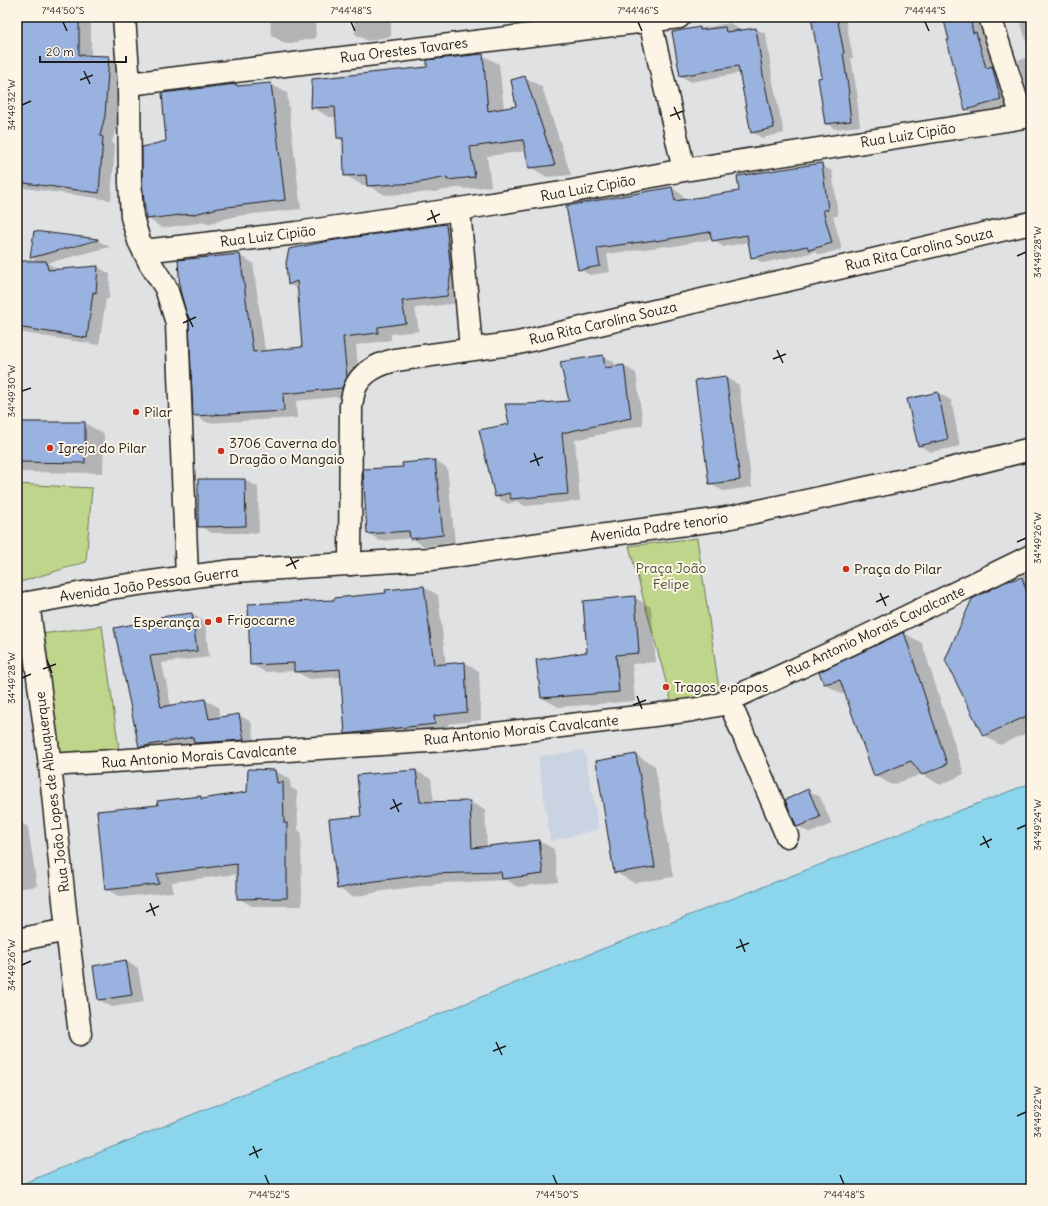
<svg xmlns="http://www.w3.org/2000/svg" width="1048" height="1206" font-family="Delius,sans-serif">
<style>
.built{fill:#cad3e2}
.green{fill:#bed58b;stroke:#6d7854}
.water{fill:#8cd6ed;stroke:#5f8c99}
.shadow{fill:#0003}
.building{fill:#9ab2df;stroke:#1c1c1c}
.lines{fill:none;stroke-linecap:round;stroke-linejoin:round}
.street-casing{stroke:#1c1c1c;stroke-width:25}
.secondary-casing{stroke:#1c1c1c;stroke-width:25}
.primary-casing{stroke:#1c1c1c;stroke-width:25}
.street{stroke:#fcf5e5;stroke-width:22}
.secondary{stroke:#fcf5e5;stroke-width:22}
.primary{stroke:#fcf5e5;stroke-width:22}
.ticks{fill:none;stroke:#1c1c1c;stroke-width:1.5}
.poi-dot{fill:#c8321e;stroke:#fcf5e5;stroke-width:1.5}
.labels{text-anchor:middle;stroke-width:4;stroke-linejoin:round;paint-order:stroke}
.street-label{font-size:14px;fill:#1c1c1c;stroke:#fcf5e5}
.poi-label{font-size:14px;fill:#1c1c1c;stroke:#fcf5e5;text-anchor:start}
.park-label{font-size:14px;fill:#4d543d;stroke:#fcf5e5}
.neatline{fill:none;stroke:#1c1c1c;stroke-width:1.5}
.ticks-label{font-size:10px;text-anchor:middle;fill:#1c1c1c}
</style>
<rect width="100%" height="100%" fill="#dfe1e3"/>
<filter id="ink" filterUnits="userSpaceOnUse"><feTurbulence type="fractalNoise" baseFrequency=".025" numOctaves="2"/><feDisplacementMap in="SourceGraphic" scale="8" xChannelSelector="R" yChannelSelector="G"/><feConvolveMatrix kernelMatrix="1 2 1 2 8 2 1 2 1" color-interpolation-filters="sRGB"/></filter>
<g filter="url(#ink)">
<path class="built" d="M 584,750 L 599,829 L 550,841 L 538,757 Z"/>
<path class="green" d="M 17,484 L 92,488 L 86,562 L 17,583 Z
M 697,538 L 721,702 L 674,711 L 629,546 Z
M 102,626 L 119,750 L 57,757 L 41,634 Z"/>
<path class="water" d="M 1031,783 L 1031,1189 L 17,1189 L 17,1186 L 530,977 Z"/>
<path class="shadow" d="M 17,17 L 91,17 L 91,57 L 109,57 L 121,64 L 117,124 L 112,143 L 115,145 L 111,200 L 17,187 Z
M 270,17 L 315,17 L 316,38 L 286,44 L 271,35 Z
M 354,17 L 391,17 L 391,36 L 368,41 L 355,34 Z
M 812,17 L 845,17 L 853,58 L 851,58 L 858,98 L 857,99 L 860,126 L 835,129 L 825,123 L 823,78 Z
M 944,17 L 983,17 L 1018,108 L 982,118 L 966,109 Z
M 1026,17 L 1031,17 L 1031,94 L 1028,92 L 1018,60 L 1031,57 L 1020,20 L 1026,18 Z
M 730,23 L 739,29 L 739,31 L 756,29 L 766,34 L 773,82 L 784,133 L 762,138 L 752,132 L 740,73 L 691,82 L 681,76 L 674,33 Z
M 482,55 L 499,64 L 504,109 L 517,107 L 525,77 L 542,87 L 571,175 L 547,177 L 530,167 L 526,151 L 487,156 L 491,186 L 465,189 L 461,187 L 434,192 L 385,195 L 367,185 L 362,185 L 345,175 L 344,142 L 338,138 L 337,117 L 329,117 L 312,107 L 428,68 Z
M 271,84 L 287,93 L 301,209 L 236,216 L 207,224 L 205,222 L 162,228 L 147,218 L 167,142 L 236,85 L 240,87 Z
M 821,165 L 832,171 L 838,216 L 833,216 L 842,249 L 820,255 L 815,252 L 763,263 L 752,257 L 749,242 L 723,247 L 713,239 L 668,247 L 666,246 L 607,254 L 610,272 L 590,275 L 579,269 L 568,207 L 672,188 L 683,195 L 684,201 L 741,192 Z
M 445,225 L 459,233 L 460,303 L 415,308 L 419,331 L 391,334 L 391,340 L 356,345 L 360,385 L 355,395 L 296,401 L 297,418 L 208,423 L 194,415 L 239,255 L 253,263 L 265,351 L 303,348 L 299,290 L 289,284 L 287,264 Z
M 97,240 L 110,247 L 47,263 L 59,270 L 98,267 L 110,274 L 109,299 L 106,299 L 99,345 L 17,332 L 17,281 L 19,281 L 41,262 L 31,257 Z
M 603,356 L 615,363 L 616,367 L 624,366 L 636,373 L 643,425 L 575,440 L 580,501 L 525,506 L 517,501 L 508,504 L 496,497 L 510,425 L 527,405 L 570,402 Z
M 726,377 L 739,385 L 752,487 L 723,491 L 710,484 Z
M 938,393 L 951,400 L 960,446 L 931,452 L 918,445 Z
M 17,423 L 85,423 L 104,434 L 103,473 L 17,472 Z
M 435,461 L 447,468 L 455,542 L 424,546 L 411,538 L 380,541 L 368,533 L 404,467 Z
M 199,480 L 245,480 L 258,487 L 259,533 L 212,533 L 199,526 Z
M 1031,571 L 1031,731 L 1000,745 L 984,735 L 1006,583 L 1023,578 L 1022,575 Z
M 424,587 L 438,595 L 446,665 L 465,663 L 479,671 L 481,720 L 448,724 L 449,732 L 360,741 L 345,733 L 342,677 L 309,679 L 295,671 L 265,672 L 251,664 L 335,601 Z
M 635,598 L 651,607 L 656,662 L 632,664 L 635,701 L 559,707 L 542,698 L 588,653 Z
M 192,614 L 205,622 L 209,657 L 162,663 L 171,706 L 205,700 L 218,707 L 220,718 L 239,715 L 251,722 L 256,747 L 152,754 L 139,746 L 115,629 Z
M 904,633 L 922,643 L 964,774 L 940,785 L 922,774 L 892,785 L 875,775 L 846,693 L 842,694 L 825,684 L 820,673 Z
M 636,755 L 655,766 L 673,877 L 634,883 L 615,872 L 597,762 Z
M 249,770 L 275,771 L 290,779 L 291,788 L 297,791 L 298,830 L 301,832 L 302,906 L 252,906 L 238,898 L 238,874 L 172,882 L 173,892 L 120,897 L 106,889 L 159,806 L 201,797 L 205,799 L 248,793 Z
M 416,771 L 431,779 L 434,803 L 470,802 L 485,810 L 487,847 L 539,841 L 554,849 L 558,882 L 518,887 L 506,880 L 445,883 L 383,891 L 353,897 L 338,888 L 362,817 Z
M 808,790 L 820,797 L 832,824 L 810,833 L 797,826 Z
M 17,820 L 28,827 L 37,886 L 17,889 Z
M 126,961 L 138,968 L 144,1002 L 112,1007 L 99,1000 Z"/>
<path class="building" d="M 17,17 L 79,17 L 79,55 L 109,56 L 105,116 L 100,136 L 103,137 L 99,193 L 17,182 Z
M 811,17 L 837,17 L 844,53 L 843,53 L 849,93 L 848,94 L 851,121 L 825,124 L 818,78 L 822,77 Z
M 943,17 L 970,17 L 973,33 L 976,32 L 986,68 L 992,66 L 1001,100 L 965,110 L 947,40 L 949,40 Z
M 700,27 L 700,30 L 725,27 L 726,32 L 756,28 L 763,75 L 774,128 L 751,133 L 738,66 L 680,76 L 672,32 Z
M 483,54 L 488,111 L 516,106 L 511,80 L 525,76 L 555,165 L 529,168 L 523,140 L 470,147 L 475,177 L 447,180 L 447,177 L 417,183 L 367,186 L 366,175 L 344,176 L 343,138 L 337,138 L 335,107 L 311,108 L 312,79 L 427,67 L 427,60 Z
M 271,83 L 285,200 L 219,208 L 190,215 L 190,214 L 146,219 L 142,182 L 142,147 L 166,141 L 162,93 L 236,84 L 237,86 Z
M 822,163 L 828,210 L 823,210 L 832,243 L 809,250 L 807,246 L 751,258 L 747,235 L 712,241 L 710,232 L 656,241 L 656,240 L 597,248 L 600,266 L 578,270 L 566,206 L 672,187 L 675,201 L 739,191 L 737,176 Z
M 446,224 L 451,272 L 447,296 L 402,301 L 406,323 L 378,327 L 378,333 L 343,337 L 347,377 L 342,388 L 283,394 L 284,411 L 193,416 L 189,323 L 180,290 L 178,260 L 240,254 L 253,352 L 302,347 L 297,281 L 288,285 L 286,263 L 289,249 L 329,241 Z
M 34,231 L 98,239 L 98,240 L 30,258 Z
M 19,261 L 46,261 L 48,270 L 98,266 L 96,293 L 93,292 L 87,338 L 17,327 Z
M 603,355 L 605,368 L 624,365 L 631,418 L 562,433 L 568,494 L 511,499 L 509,493 L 495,497 L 479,430 L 509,424 L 505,404 L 527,404 L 569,401 L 560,362 Z
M 726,376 L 740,480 L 709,484 L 695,380 Z
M 938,392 L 948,439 L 918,446 L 907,399 Z
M 17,422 L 85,422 L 85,463 L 17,462 Z
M 435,460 L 443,535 L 410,539 L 409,531 L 367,534 L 363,469 L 403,467 L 402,463 Z
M 198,479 L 245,479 L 246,526 L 198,527 Z
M 1022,577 L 1031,606 L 1031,714 L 983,736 L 945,660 L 972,599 L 1005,582 Z
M 424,586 L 434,665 L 465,662 L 467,712 L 434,716 L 435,724 L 345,734 L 340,669 L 294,672 L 294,663 L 250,665 L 248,604 L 334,600 L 334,598 L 386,593 L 385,590 Z
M 635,596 L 639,653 L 616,655 L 619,692 L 541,698 L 536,660 L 587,652 L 583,601 Z
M 192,613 L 197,651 L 150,656 L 161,707 L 205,699 L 209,719 L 239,714 L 244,740 L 194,743 L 193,737 L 139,747 L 114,628 L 160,619 L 160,617 Z
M 904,632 L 947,764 L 922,775 L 911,761 L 874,776 L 840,680 L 824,684 L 819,672 Z
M 636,754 L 655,867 L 614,873 L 596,761 Z
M 248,769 L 275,770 L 277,783 L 283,782 L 284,823 L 287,823 L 287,898 L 237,899 L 237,864 L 157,874 L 159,884 L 105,890 L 97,811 L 158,805 L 157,801 L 201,796 L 201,799 L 247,792 Z
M 416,770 L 420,802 L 470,801 L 472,848 L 539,840 L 543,874 L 502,879 L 501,872 L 429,874 L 368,882 L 337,889 L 329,819 L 361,816 L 357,775 Z
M 808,789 L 820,817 L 797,827 L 785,800 Z
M 126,960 L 132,995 L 98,1000 L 93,966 Z"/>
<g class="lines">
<defs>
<path id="street" d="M 649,17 L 684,170
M 990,17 L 1022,117
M 129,84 L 679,17
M 459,209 L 471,349
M 144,251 L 297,233 L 459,209 L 568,192 L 684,170 L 1031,116
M 350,564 L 351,406 C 352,400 353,393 355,388 C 362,371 379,364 395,360 L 518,343 L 1031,223
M 729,701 L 787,836
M 50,765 L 444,740 L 654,715 L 692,710 L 718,705 L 857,641 L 1031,556
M 67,930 L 80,1034
M 17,940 L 67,930 L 50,765 L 28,603"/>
<path id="secondary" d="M 124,17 L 129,84 L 130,182 L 132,217 L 139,241 L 150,263 L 166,288 L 177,323 L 187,577"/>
<path id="primary" d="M 17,605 L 116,587 L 187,577 L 233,571 L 431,559 L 722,519 L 927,475 L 1031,449"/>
</defs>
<use href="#street" class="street-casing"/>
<use href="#secondary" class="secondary-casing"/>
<use href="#primary" class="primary-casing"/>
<use href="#street" class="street"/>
<use href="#secondary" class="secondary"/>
<use href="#primary" class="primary"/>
</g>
</g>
<path class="ticks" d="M 63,22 L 67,31M 351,22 L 355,31M 638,22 L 642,31M 925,22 L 929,31M 84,71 L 90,84M 80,80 L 93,75M 22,105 L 31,101M 674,107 L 680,120M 670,116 L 683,111M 431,210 L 436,223M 427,220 L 440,214M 1017,256 L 1026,252M 187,314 L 193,327M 183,323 L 196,317M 777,350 L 783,363M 773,359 L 786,354M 22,391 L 31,388M 534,453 L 539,466M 530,462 L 543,457M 1017,542 L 1026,538M 290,557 L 296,569M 286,566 L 299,560M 880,593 L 886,606M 876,602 L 889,596M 47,660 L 52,673M 43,669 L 56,664M 22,678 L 31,674M 637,696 L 642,709M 633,705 L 646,700M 393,799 L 399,812M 390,809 L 402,803M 1017,829 L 1026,825M 983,836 L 989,848M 980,845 L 992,839M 150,903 L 155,916M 146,912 L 159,906M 740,939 L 745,952M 736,948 L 749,943M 22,965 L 31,961M 496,1042 L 502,1055M 493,1051 L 506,1046M 1017,1116 L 1026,1112M 253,1146 L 258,1158M 249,1155 L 262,1149M 265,1175 L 269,1184M 553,1175 L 557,1184M 840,1175 L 844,1184"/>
<g class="poi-dot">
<circle cx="136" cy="412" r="4"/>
<circle cx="50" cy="448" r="4"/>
<circle cx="221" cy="451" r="4"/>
<circle cx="846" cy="569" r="4"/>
<circle cx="219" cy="620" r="4"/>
<circle cx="208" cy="622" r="4"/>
<circle cx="666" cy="687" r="4"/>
</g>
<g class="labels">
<g class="street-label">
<text transform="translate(404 50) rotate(-7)" y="5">Rua Orestes Tavares</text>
<text transform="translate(908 135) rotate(-9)" y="5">Rua Luiz Cipião</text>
<text transform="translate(588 188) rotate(-10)" y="5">Rua Luiz Cipião</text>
<text transform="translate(268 236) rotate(-7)" y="5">Rua Luiz Cipião</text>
<text transform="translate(919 249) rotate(-13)" y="5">Rua Rita Carolina Souza</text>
<text transform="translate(603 323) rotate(-13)" y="5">Rua Rita Carolina Souza</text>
<text transform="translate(659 527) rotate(-8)" y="5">Avenida Padre tenorio</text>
<text transform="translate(149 584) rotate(-8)" y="5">Avenida João Pessoa Guerra</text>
<text transform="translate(875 631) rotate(-25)" y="5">Rua Antonio Morais Cavalcante</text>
<text transform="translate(521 730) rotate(-6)" y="5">Rua Antonio Morais Cavalcante</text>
<text transform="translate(199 756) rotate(-4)" y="5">Rua Antonio Morais Cavalcante</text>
<text transform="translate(52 792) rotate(-97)" y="5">Rua João Lopes de Albuquerque</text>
</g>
<g class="poi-label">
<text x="144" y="417">Pilar</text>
<text x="229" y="448">3706 Caverna do<tspan x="229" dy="16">Dragão o Mangaio</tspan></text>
<text x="58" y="453">Igreja do Pilar</text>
<text x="854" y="574">Praça do Pilar</text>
<text x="227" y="625">Frigocarne</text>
<text x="200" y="627" text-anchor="end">Esperança</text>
<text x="674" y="692">Tragos e papos</text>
</g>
<g class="park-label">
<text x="671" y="573">Praça João<tspan x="671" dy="16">Felipe</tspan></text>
</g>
</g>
<rect width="1048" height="1206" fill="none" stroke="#fcf5e5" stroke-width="44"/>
<path d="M40 56v6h86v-6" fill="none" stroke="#1c1c1c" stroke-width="2"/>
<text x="46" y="56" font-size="12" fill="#1c1c1c" stroke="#fcf5e5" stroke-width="3" paint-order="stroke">20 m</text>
<rect x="22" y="22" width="1004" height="1162" class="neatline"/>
<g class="ticks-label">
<text x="63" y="14">7°44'50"S</text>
<text x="351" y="14">7°44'48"S</text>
<text x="638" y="14">7°44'46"S</text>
<text x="925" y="14">7°44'44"S</text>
<text transform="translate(11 105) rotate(-90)" y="4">34°49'32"W</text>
<text transform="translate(1037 252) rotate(-90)" y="4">34°49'28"W</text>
<text transform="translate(11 391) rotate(-90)" y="4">34°49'30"W</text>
<text transform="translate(1037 538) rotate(-90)" y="4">34°49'26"W</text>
<text transform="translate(11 678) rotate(-90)" y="4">34°49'28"W</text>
<text transform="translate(1037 825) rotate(-90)" y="4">34°49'24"W</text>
<text transform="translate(11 965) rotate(-90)" y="4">34°49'26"W</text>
<text transform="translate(1037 1112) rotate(-90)" y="4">34°49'22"W</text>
<text x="269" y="1198">7°44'52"S</text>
<text x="557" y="1198">7°44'50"S</text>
<text x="844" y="1198">7°44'48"S</text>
</g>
</svg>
